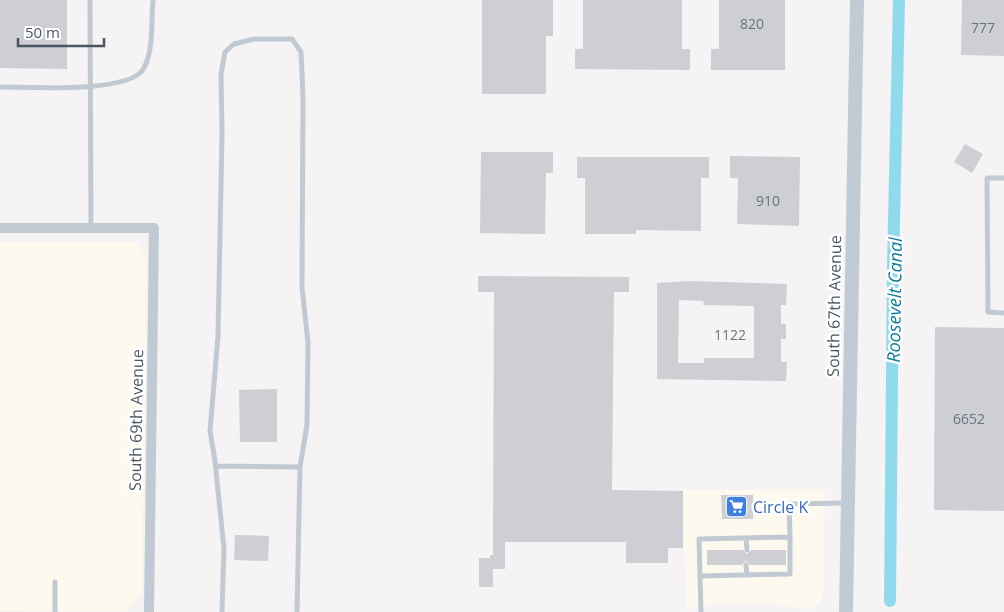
<svg xmlns="http://www.w3.org/2000/svg" width="1004" height="612" font-family="'Open Sans',sans-serif">
<style>
.commercial{fill:#fdf9ef}
.lines{fill:none;stroke-linecap:round;stroke-linejoin:round}
.canal{stroke:#90daee;stroke-width:12}
.building{fill:#cdcfd5;fill-rule:evenodd}
.lane{stroke:#c1cad2;stroke-width:5}
.street{stroke:#c1cad2;stroke-width:10}
.secondary{stroke:#c1cbd6;stroke-width:14}
.labels{text-anchor:middle;stroke-width:5;stroke-linejoin:round;paint-order:stroke}
.number-label{font-size:14px;fill:#6b747e}
.street-label{font-size:16px;fill:#4a5661;stroke:#fff}
.shop-label{font-size:16px;fill:#366cbe;stroke:#fff;text-anchor:start}
.water-label{font-size:18px;font-style:italic;fill:#0c7c9b;stroke:#fff}
</style>
<rect width="100%" height="100%" fill="#f5f3f3"/>
<path class="commercial" d="M 0,242 L 135,242 L 146,255 L 142,593 L 126,611 L 0,610 Z
M 825,489 L 823,593 L 819,603 L 812,609 L 804,609 L 770,603 L 718,603 L 686,610 L 683,490 Z"/>
<g class="lines">
<path class="canal" d="M 890,601 L 893,265 L 899,0"/>
</g>
<path class="building" d="M 0,0 L 67,0 L 67,69 L 0,68 Z
M 482,0 L 553,0 L 553,36 L 546,36 L 546,94 L 482,94 Z
M 583,0 L 682,0 L 682,49 L 690,49 L 690,70 L 575,69 L 575,49 L 583,49 Z
M 719,0 L 785,0 L 785,70 L 711,70 L 711,49 L 719,49 Z
M 962,0 L 1004,0 L 1004,56 L 961,55 Z
M 965,144 L 983,154 L 972,173 L 954,162 Z
M 481,152 L 553,152 L 553,173 L 546,173 L 545,234 L 480,233 Z
M 730,156 L 800,157 L 799,226 L 737,224 L 738,178 L 730,178 Z
M 577,157 L 709,157 L 709,178 L 701,178 L 701,231 L 636,230 L 636,234 L 585,234 L 585,178 L 577,178 Z
M 478,276 L 629,277 L 629,292 L 614,292 L 612,490 L 683,491 L 683,548 L 668,548 L 668,563 L 626,563 L 626,542 L 505,542 L 505,569 L 493,569 L 493,587 L 479,587 L 479,558 L 490,558 L 490,555 L 493,555 L 494,292 L 478,292 Z
M 689,281 L 787,284 L 786,305 L 781,305 L 781,324 L 786,324 L 786,339 L 781,339 L 781,362 L 787,362 L 786,381 L 657,379 L 657,283 ZM 679,300 L 704,301 L 703,305 L 754,306 L 754,358 L 704,358 L 704,363 L 678,363 Z
M 935,327 L 1004,328 L 1004,511 L 934,510 Z
M 277,389 L 277,442 L 240,442 L 239,390 Z
M 721,495 L 753,495 L 753,519 L 722,519 Z
M 235,535 L 269,536 L 268,561 L 234,560 Z
M 707,550 L 743,550 L 747,554 L 751,550 L 786,550 L 786,565 L 750,565 L 746,561 L 742,565 L 707,565 Z"/>
<g class="lines">
<path class="lane" d="M 90,0 L 91,227
M 0,87 C 28,87 131,94 144,68 C 154,49 151,21 153,0
M 1004,178 L 987,178 L 988,312 L 1004,313
M 216,466 L 300,467 L 307,425 L 308,343 L 302,287 L 303,97 L 301,52 L 292,39 L 254,39 L 234,44 L 225,52 L 221,74 L 222,133 L 218,336 L 210,431 L 215,461 L 224,549 L 222,612
M 746,538 L 747,550
M 746,565 L 747,575
M 700,576 L 790,574 L 790,537
M 55,582 L 55,612
M 297,612 L 300,467
M 701,612 L 699,539 L 790,537 L 789,504 L 847,503"/>
<path class="street" d="M 0,228 L 154,228 L 149,612"/>
<path class="secondary" d="M 846,612 L 857,0"/>
</g>
<defs>
<symbol id="supermarket-square" viewBox="-11 -11 22 22"><rect x="-9" y="-9" width="18" height="18" rx="4" fill="#3f7fe0" stroke="#fff"/><path d="M-6-5.5h2.5l.6 2H6L4.5 2H-2.5L-4.4-4H-6ZM-1.5 3.2a1.3 1.3 0 1 0 .1 0ZM3 3.2a1.3 1.3 0 1 0 .1 0Z" fill="#fff"/></symbol>
</defs>
<g fill-rule="evenodd">
<use href="#supermarket-square" x="724" y="494" width="25" height="25"/>
</g>
<g class="labels">
<g class="number-label">
<text x="752" y="29">820</text>
<text x="983" y="33">777</text>
<text x="768" y="206">910</text>
<text x="730" y="340">1122</text>
<text x="969" y="424">6652</text>
</g>
<g class="street-label">
<text transform="translate(834 306) rotate(-89)" y="6">South 67th Avenue</text>
<text transform="translate(136 420) rotate(-89)" y="6">South 69th Avenue</text>
</g>
<g class="shop-label">
<text x="753" y="513">Circle K</text>
</g>
<g class="water-label">
<text transform="translate(895 300) rotate(-89)" y="6">Roosevelt Canal</text>
</g>
</g>
<path d="M18 38v8h86v-8" fill="none" stroke="#4a5661" stroke-width="2.5"/>
<text x="25" y="38" font-size="15" fill="#4a5661" stroke="#ffffff" stroke-width="4" paint-order="stroke">50 m</text>
</svg>
